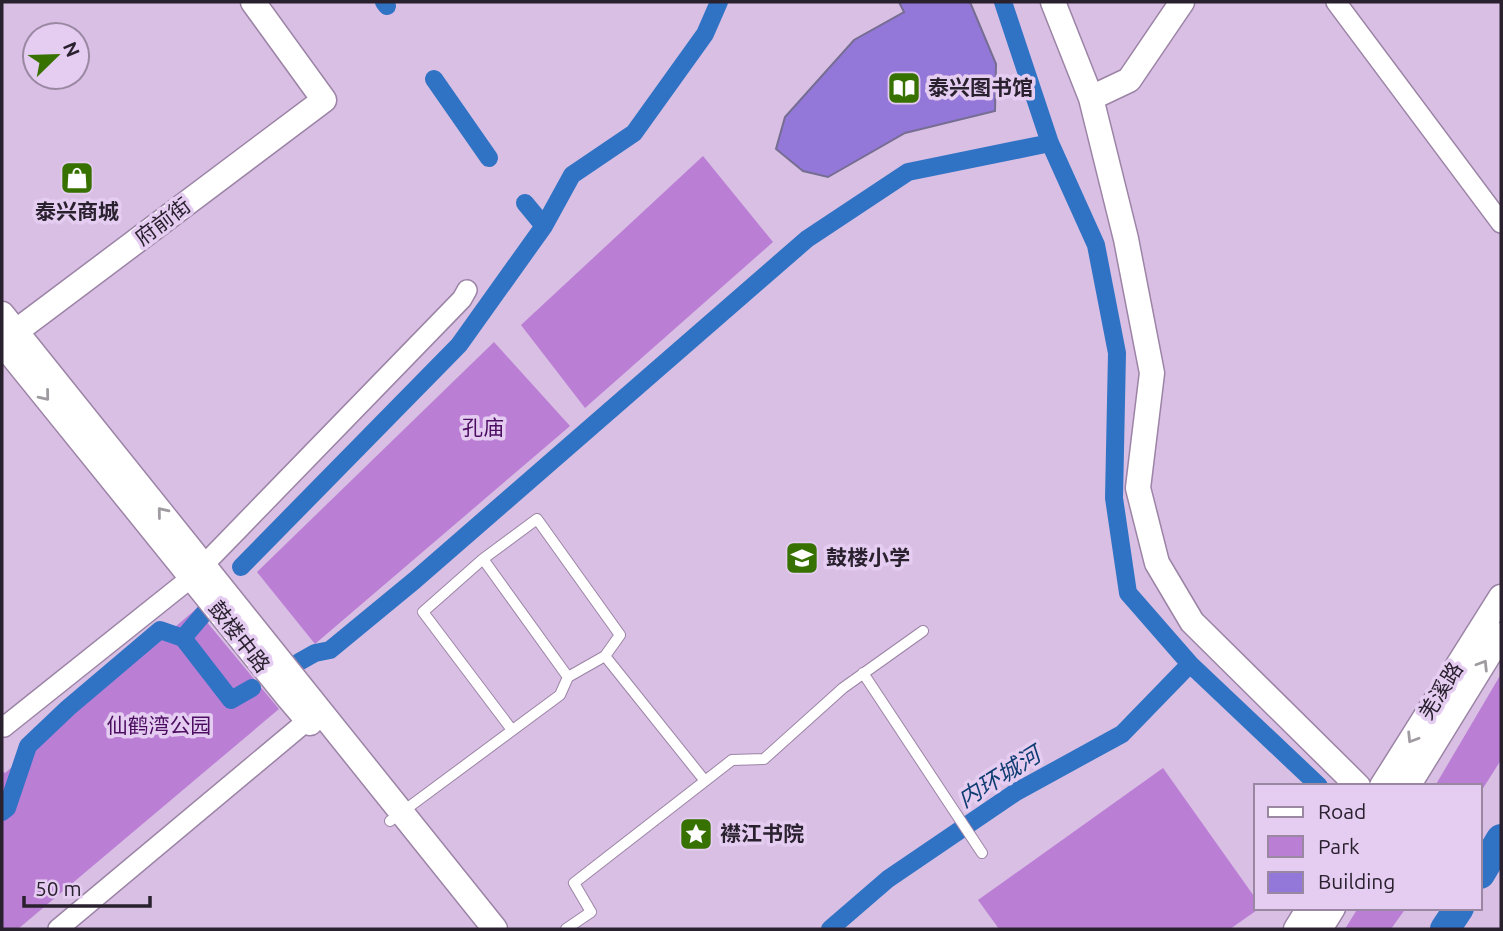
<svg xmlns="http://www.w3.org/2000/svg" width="1503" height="931" font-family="Ubuntu,'Noto Sans SC',sans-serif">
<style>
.green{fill:#bb7ed5}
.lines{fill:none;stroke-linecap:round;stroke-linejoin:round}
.canal{stroke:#3073c4;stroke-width:18}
.river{stroke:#3073c4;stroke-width:30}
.building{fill:#9478d9;stroke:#766d92;stroke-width:2}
.service-casing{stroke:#9c84a6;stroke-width:12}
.minor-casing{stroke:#9c84a6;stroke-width:22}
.tertiary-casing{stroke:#9c84a6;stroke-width:27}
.service{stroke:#fff;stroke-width:10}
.minor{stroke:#fff;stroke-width:19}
.tertiary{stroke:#fff;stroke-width:24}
.oneway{stroke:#9f9ba1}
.labels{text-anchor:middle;stroke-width:7;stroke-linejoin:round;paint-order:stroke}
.poi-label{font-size:21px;font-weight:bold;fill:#2a212f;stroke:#e5ccf1;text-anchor:start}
.street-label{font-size:21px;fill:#2a212f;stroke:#e5ccf1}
.park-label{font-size:21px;fill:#4c0e61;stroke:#e5ccf1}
.water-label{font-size:23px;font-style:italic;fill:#103e73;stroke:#e5ccf1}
</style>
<rect width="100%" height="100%" fill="#d8bfe3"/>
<path class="green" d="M 703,156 L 773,242 L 585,408 L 521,325 Z
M 494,342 L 570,426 L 315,644 L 257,572 Z
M 196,609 L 279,709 L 18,929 L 2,929 L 2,771 L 5,773 Z
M 1501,674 L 1501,760 L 1480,793 L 1480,786 L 1435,786 Z
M 1163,768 L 1256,899 L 1256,908 L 1260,908 L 1230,929 L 999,929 L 978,900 Z
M 1358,908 L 1406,908 L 1391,929 L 1345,929 Z"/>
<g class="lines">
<path class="canal" d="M 384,2 L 387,6
M 1003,2 L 1050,143 L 1096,245 L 1117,353 L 1114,498 L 1128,593 L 1190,664 L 1319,786
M 434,79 L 489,158
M 525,203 L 544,226
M 241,567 L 459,345 L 544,226 L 572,175 L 634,133 L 705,34 L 719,2
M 183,638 L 206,611
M 299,662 L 315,653 L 330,650 L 415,580 L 807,239 L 908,172 L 1050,143
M 2,812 L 7,808 L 28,746 L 68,708 L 160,630 L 183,638 L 231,700 L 252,688
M 1449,908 L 1455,914
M 830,929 L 888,879 L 1016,792 L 1122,734 L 1190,664"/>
<path class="river" d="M 1480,874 L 1501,839
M 1445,929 L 1459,908"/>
</g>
<path class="building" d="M 899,2 L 970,2 L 996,64 L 995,111 L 905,133 L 828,177 L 803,171 L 776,149 L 785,117 L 854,40 L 904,12 Z"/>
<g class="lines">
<defs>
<path id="service" d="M 483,559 L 423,612 L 512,730
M 605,656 L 568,677 L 483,559 L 537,519 L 620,635 L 605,656 L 705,781
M 863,673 L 982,853
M 390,821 L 560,695 L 568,677
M 566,929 L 591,912 L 574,883 L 732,760 L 764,759 L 843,688 L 923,631"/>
<path id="minor" d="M 1336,2 L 1501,223
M 2,724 L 4,727 L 192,577 L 462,299 L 467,290
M 58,929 L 308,720"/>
<path id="tertiary" d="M 1053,2 L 1091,98 L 1126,239 L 1152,373 L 1138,488 L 1157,563 L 1192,622 L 1358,786
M 1091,98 L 1129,80 L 1182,2
M 2,314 L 495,929
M 2,342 L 324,100 L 253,2
M 2,343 L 287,696 L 310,723
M 1382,786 L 1501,597
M 1408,786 L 1501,635
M 1296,929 L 1309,908
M 1320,929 L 1333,908"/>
</defs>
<use href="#service" class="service-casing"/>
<use href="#minor" class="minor-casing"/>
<use href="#tertiary" class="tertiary-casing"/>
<use href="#service" class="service"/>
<use href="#minor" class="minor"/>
<use href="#tertiary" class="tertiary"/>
</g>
<defs><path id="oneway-chevron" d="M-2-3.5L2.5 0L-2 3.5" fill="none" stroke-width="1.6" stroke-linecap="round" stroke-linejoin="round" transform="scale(1.75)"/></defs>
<g class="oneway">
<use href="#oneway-chevron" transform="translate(45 396) rotate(51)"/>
<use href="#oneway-chevron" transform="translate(162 512) rotate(-129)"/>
<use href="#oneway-chevron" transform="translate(1483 665) rotate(-58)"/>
<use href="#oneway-chevron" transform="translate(1412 738) rotate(122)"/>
</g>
<defs>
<symbol id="library-square" viewBox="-11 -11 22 22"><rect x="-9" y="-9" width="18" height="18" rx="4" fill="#377100" stroke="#e5ccf1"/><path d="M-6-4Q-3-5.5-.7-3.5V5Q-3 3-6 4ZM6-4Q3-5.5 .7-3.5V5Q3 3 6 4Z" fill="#fff"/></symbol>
<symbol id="shop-square" viewBox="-11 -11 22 22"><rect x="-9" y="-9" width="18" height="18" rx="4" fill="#377100" stroke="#e5ccf1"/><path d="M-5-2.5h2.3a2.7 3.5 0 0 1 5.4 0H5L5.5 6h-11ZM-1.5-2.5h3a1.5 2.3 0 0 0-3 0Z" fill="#fff"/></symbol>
<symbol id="school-square" viewBox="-11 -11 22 22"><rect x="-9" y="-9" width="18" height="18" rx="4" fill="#377100" stroke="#e5ccf1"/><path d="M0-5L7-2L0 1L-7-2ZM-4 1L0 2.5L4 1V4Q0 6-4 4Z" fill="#fff"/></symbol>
<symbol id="sight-square" viewBox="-11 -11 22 22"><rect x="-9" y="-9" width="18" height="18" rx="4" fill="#377100" stroke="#e5ccf1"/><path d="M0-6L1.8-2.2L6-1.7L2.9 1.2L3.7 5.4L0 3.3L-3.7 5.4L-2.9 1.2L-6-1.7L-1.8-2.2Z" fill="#fff"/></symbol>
</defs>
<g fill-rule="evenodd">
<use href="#library-square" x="885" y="69" width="38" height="38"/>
<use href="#shop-square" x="58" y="159" width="38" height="38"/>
<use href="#school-square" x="783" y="539" width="38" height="38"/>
<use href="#sight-square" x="677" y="815" width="38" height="38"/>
</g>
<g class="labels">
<g class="poi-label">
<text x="928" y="95">泰兴图书馆</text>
<text x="77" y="219" text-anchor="middle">泰兴商城</text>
<text x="826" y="565">鼓楼小学</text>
<text x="720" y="841">襟江书院</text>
</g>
<g class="street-label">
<text transform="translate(163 222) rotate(-37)" y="7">府前街</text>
<text transform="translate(239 637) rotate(52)" y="7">鼓楼中路</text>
<text transform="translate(1441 691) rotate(-58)" y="7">羌溪路</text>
</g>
<g class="park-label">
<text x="483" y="435">孔庙</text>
<text x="159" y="733">仙鹤湾公园</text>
</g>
<g class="water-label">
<text transform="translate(999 777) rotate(-32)" y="8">内环城河</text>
</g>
</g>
<rect width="1503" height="931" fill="none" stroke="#2a212f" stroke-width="7"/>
<rect x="1254" y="784" width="228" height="126" fill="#e5ccf1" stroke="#9a88a3" stroke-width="2"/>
<rect x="1268" y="807" width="35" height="10" fill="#ffffff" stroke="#9a88a3" stroke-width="2"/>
<text x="1318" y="819" font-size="21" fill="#2a212f">Road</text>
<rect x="1268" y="836" width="35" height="21" fill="#bb7ed5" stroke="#9a88a3" stroke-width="2"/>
<text x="1318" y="854" font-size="21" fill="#2a212f">Park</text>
<rect x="1268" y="872" width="35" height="21" fill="#9478d9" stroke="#9a88a3" stroke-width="2"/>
<text x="1318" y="889" font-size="21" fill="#2a212f">Building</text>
<g transform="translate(56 56) rotate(67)"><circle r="33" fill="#e5ccf1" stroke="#9a88a3" stroke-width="2"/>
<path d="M0-5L12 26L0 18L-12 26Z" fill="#377100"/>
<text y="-10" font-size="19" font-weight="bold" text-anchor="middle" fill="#2a212f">N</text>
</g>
<path d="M24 896v10h126v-10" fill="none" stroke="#2a212f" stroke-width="3.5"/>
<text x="35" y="896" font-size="21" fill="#2a212f" stroke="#e5ccf1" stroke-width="5" paint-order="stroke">50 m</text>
</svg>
